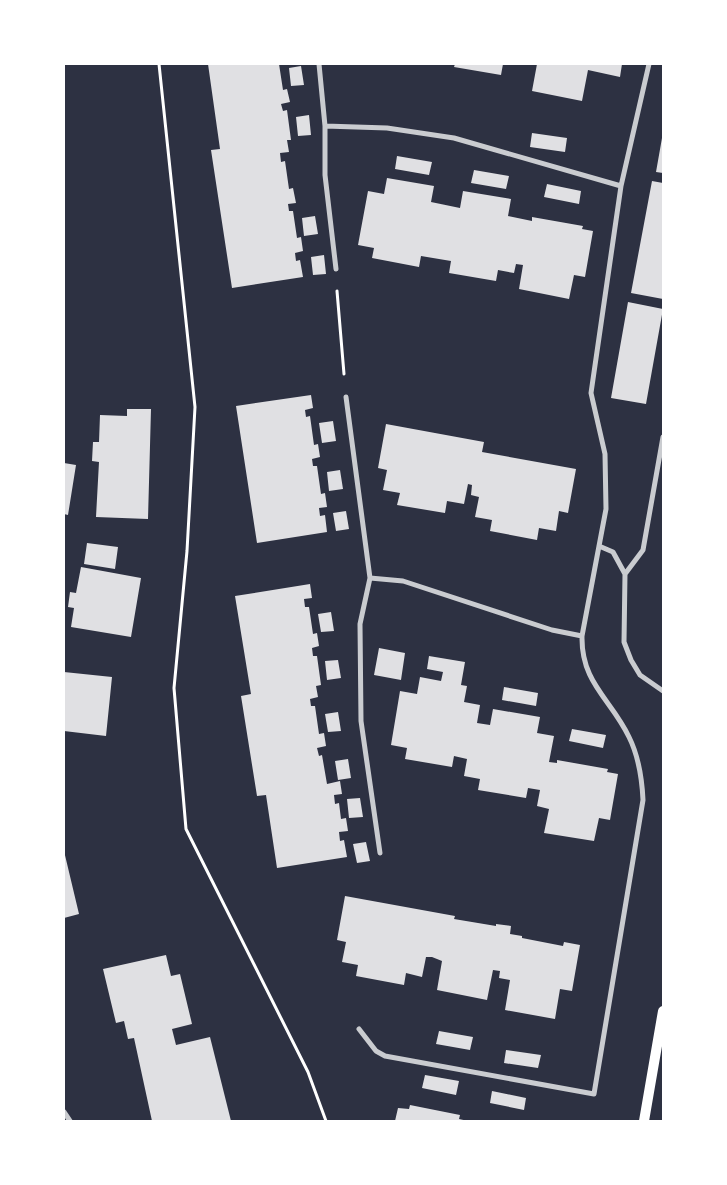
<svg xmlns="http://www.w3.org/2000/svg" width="727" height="1185" font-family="Figtree,sans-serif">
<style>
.building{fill:#e0e0e3}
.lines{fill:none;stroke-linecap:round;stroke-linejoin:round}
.path{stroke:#fff;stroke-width:3}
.minor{stroke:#caccd0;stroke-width:5}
.secondary{stroke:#fff;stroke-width:10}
</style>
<rect width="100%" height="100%" fill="#2d3142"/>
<path class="building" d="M 208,64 L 279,64 L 283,90 L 287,89 L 290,102 L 281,104 L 283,111 L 287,110 L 291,140 L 287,140 L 289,152 L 280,153 L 281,162 L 285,161 L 289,189 L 293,188 L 296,203 L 288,204 L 289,211 L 293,211 L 297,238 L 301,237 L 303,251 L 295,253 L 296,261 L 300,260 L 303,277 L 232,288 L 211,150 L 220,149 Z
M 455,64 L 503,64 L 501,75 L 454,67 Z
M 537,64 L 622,64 L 620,77 L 588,70 L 582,101 L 532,91 Z
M 301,66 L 304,85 L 291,86 L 289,68 Z
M 309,115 L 311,135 L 298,136 L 296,117 Z
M 532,133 L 567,138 L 565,152 L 530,147 Z
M 662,138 L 663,138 L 663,173 L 656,172 Z
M 397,156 L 432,162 L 429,175 L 395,169 Z
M 474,170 L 509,176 L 506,189 L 471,183 Z
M 387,178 L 434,186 L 431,202 L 460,208 L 463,191 L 511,199 L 508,216 L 532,221 L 532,217 L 583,226 L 582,229 L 593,231 L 585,277 L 574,275 L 569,299 L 519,289 L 523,265 L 516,264 L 514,273 L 498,270 L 496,281 L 449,273 L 451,261 L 421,256 L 419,267 L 372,258 L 374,248 L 358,245 L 368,191 L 384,194 Z
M 652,181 L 663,183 L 663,299 L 631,293 Z
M 547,184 L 581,191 L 579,204 L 544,197 Z
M 315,216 L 318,234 L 304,236 L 302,218 Z
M 324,255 L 326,274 L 313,275 L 311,257 Z
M 628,302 L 663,309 L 646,404 L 611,398 Z
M 311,395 L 313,408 L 305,410 L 306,417 L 310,416 L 314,445 L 318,444 L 320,457 L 312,459 L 313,466 L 317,466 L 321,494 L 325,493 L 327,507 L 319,508 L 320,516 L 325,515 L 327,532 L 257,543 L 236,406 Z
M 127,409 L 151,409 L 148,519 L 96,517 L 99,462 L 92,461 L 93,442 L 99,442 L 100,415 L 127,416 Z
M 333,421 L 336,441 L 322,443 L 319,423 Z
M 386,424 L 484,442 L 482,452 L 576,469 L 568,513 L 559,511 L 556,531 L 539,528 L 537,540 L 490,531 L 492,520 L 475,517 L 479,497 L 471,495 L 472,485 L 468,484 L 464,504 L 447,501 L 445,513 L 397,505 L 400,493 L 383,490 L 387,470 L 378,468 Z
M 64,463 L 76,465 L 68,515 L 64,514 Z
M 340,470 L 343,489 L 329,491 L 327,472 Z
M 346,511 L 349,529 L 336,531 L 333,513 Z
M 87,543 L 118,547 L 115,569 L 84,564 Z
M 81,567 L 141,578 L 131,637 L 71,627 L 74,608 L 68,607 L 70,592 L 76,593 Z
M 310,584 L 312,598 L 304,599 L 305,607 L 309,607 L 313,634 L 317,633 L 319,646 L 312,648 L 313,656 L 317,656 L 321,685 L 316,686 L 318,697 L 310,699 L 311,706 L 315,706 L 319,734 L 324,733 L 326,746 L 317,748 L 319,756 L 322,755 L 327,784 L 340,781 L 342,794 L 334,795 L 335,804 L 339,803 L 341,819 L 346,818 L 348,831 L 339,832 L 340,841 L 344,840 L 347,857 L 277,868 L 266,795 L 257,796 L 241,696 L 251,694 L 235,596 Z
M 331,612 L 334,631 L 321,632 L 318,614 Z
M 379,648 L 405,653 L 401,680 L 374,675 Z
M 429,656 L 465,662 L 461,685 L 467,686 L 464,702 L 480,705 L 477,723 L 490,725 L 493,709 L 540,717 L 537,733 L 554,736 L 549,762 L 557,763 L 557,760 L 608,769 L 607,772 L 618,774 L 610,820 L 599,818 L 594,841 L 544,833 L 549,809 L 537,806 L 540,790 L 528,788 L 526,798 L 478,790 L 480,779 L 464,776 L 467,759 L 454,756 L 452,767 L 405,759 L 407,748 L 391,745 L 400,691 L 417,694 L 420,677 L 441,681 L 443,672 L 427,669 Z
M 338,660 L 341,678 L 327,680 L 325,661 Z
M 64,672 L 112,677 L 106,736 L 64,731 Z
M 504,687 L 538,693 L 536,706 L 502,700 Z
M 338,712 L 341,731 L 328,732 L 325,714 Z
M 572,729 L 606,735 L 603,748 L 569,741 Z
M 348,759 L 351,778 L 338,780 L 335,761 Z
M 360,798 L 363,817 L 349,818 L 347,799 Z
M 366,842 L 370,861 L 357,863 L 353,844 Z
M 64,851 L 79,914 L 64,918 Z
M 345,896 L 455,916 L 454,919 L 496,926 L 496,924 L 511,926 L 510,934 L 522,936 L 522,938 L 563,946 L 564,942 L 580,945 L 572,991 L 560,989 L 555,1019 L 505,1010 L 510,980 L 499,978 L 500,971 L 493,970 L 487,1000 L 437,990 L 442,961 L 432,957 L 426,957 L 422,977 L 406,973 L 404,985 L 356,976 L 358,965 L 342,962 L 346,942 L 337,940 Z
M 166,955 L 171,976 L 180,974 L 192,1024 L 172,1029 L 176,1045 L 210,1037 L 231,1121 L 152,1121 L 134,1038 L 128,1039 L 124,1021 L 116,1023 L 103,969 Z
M 439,1031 L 473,1037 L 470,1050 L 436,1044 Z
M 506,1050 L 541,1055 L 538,1068 L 504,1063 Z
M 425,1075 L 459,1081 L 456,1095 L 422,1088 Z
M 492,1091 L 526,1098 L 524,1110 L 490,1103 Z
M 410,1105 L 460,1115 L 459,1119 L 468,1121 L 395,1121 L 398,1108 L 409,1109 Z"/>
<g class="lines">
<path class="path" d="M 159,64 L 195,407 L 187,551 L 174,688 L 186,829 L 308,1072 L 326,1121
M 337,291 L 344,374"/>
<path class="minor" d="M 319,64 L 325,126 L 325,175 L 336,269
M 325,126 L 387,128 L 454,138 L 621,186
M 346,397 L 370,578 L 360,624 L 361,721 L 380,853
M 663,437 L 643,550 L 625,574 L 624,642 L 631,660 L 640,675 L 663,691
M 599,546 L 613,552 L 625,574
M 370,578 L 403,581 L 552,630 L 582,636
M 359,1029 L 376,1051 L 385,1056 L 594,1094 L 643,800 C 642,779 639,757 629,737 C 611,699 581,683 582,636 L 606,509 L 605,454 L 591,393 L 621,186 L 649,64
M 64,1112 L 70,1121"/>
<path class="secondary" d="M 644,1121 L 663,1011"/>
</g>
<rect width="727" height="1185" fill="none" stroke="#ffffff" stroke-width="130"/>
</svg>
